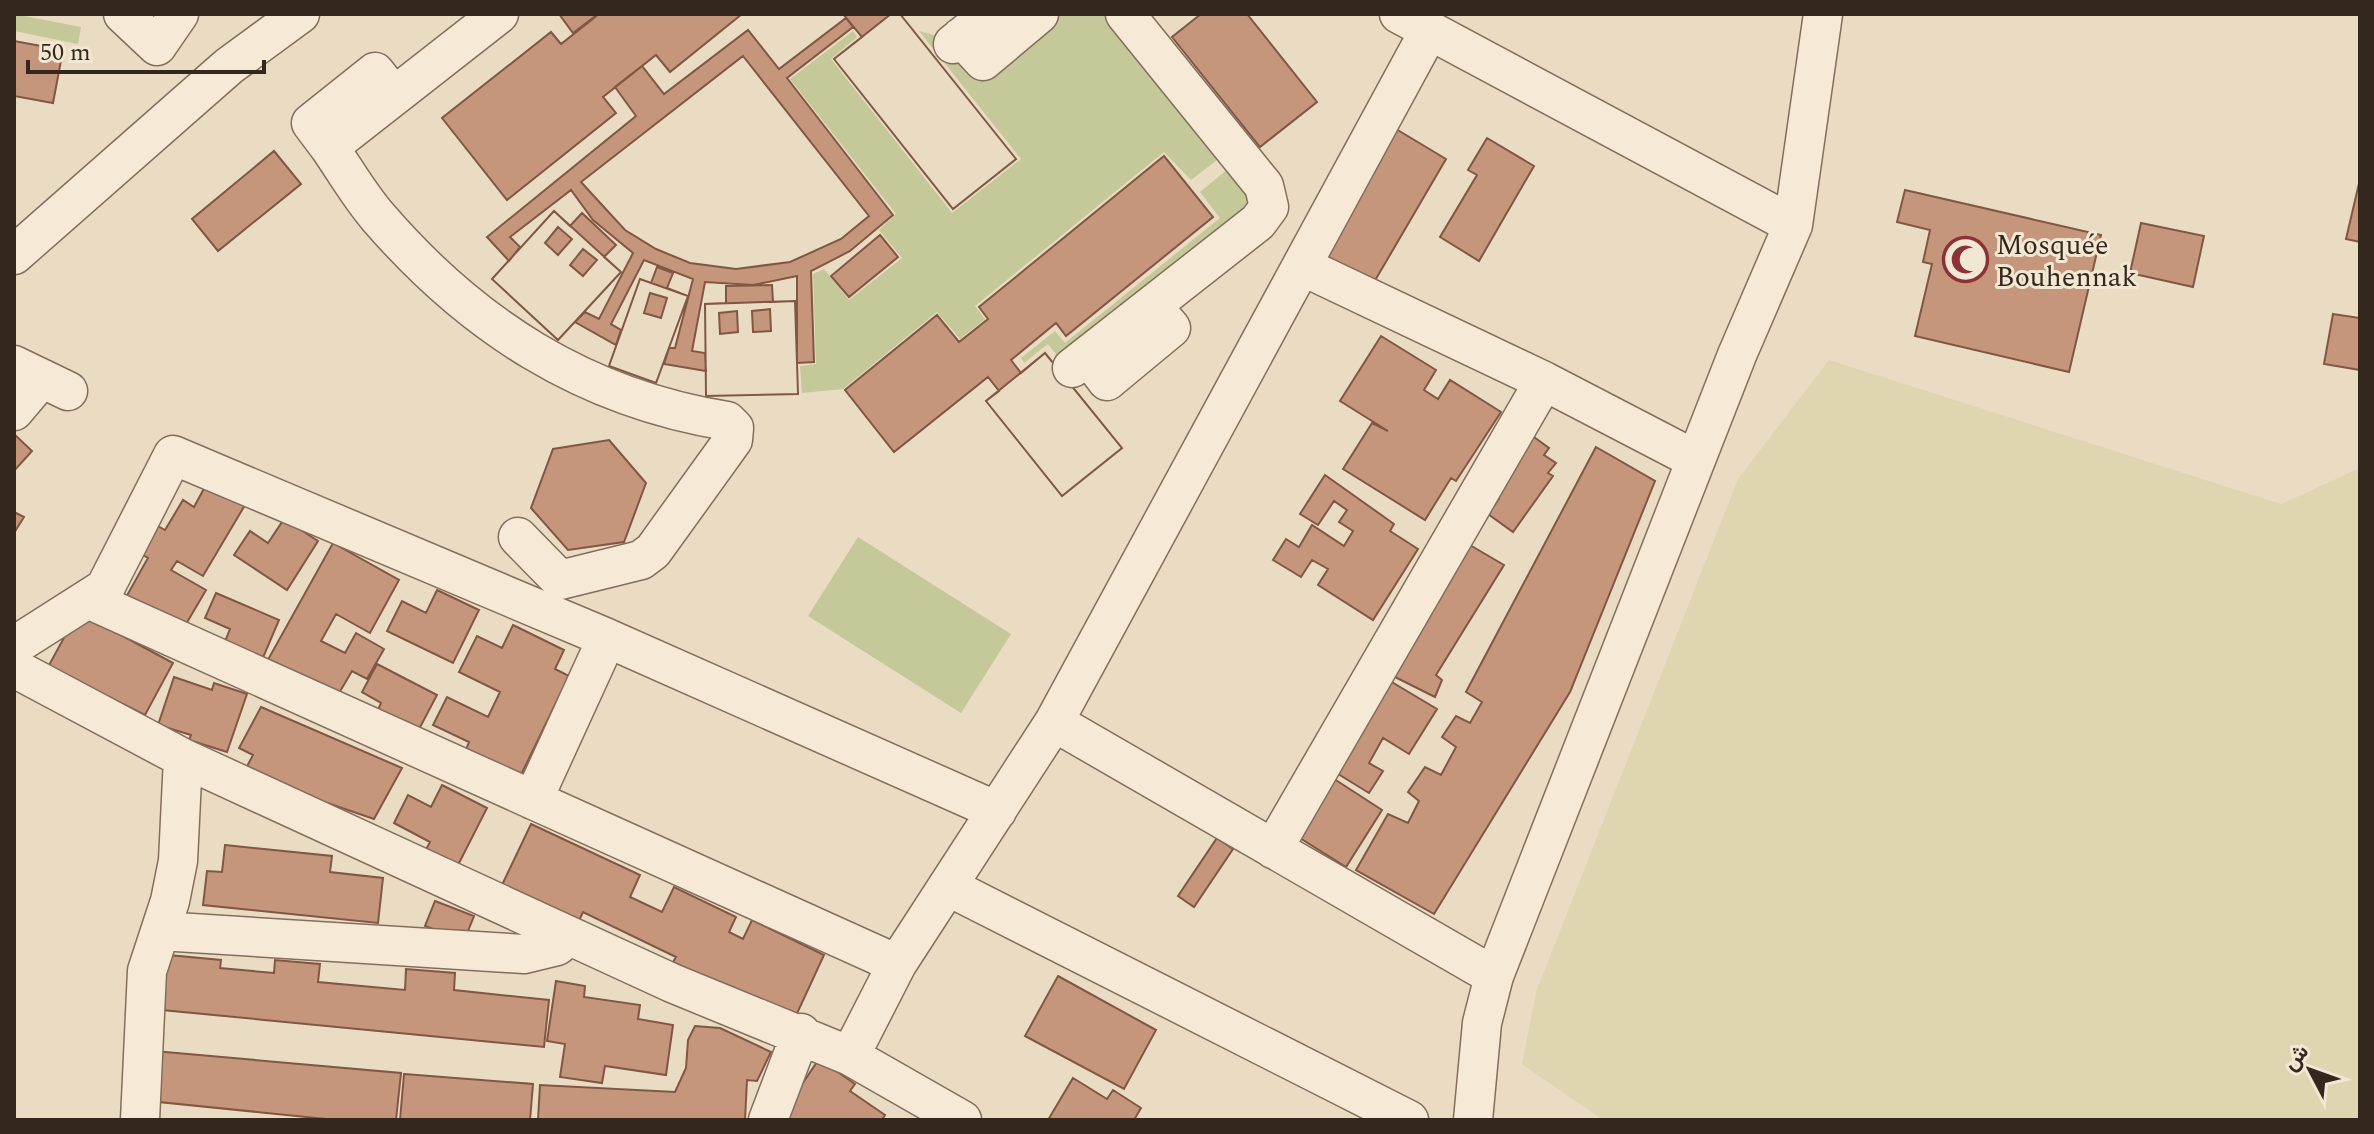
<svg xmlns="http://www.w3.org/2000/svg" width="2374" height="1134" font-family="Spectral,Vazirmatn,serif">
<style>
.farmland{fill:#dfd5b1}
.green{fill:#c5c898}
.building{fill:#c6967c;stroke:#815743;stroke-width:2;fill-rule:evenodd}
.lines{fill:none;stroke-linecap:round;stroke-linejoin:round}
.minor-casing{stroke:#836e5c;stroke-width:41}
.minor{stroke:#f6ead6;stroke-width:38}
.labels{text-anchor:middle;stroke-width:6;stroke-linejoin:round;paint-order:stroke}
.poi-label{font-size:28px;fill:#34281e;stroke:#f2e7d2;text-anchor:start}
</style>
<rect width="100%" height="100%" fill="#eadcc3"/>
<path class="farmland" d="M 1829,360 L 2281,504 L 2360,468 L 2360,1120 L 1603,1120 L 1522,1064 L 1536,992 L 1738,479 Z"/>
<path class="green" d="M 14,14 L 81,27 L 78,44 L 14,31 Z
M 1055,14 L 1103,14 L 1221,157 L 1191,180 L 1164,152 L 975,306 L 985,319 L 960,339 L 937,312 L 843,389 L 802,393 L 800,366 L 816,364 L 813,274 L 824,269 L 849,300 L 902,258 L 879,230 L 896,214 L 790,79 L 853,31 L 857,37 L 831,59 L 952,213 L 1021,159 L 919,31 L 938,36 Z
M 1229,168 L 1254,202 L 1064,364 L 1048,344 L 1024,363 L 1021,358 L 1055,331 L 1065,343 L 1220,218 L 1200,192 Z
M 858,537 L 1011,634 L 961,713 L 808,616 Z"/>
<path class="building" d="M 559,14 L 598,14 L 573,33 Z
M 599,14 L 742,14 L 670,72 L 656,55 L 603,97 L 616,113 L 507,200 L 442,118 L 551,32 L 561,44 Z
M 843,14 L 900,14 L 1016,159 L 953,209 L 834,59 L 862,37 Z
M 891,14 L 900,14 L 1016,159 L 953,209 L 834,59 Z
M 1201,14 L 1247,14 L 1317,102 L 1260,147 L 1172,37 Z
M 846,18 L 853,27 L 787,78 L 893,215 L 850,251 L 811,271 L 814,362 L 797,363 L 797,276 L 753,285 L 705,282 L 692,351 L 705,353 L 706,371 L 664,364 L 669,348 L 675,348 L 693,279 L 644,260 L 611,324 L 621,330 L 616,345 L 575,322 L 585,312 L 599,319 L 633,253 L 593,220 L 571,190 L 510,237 L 520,247 L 509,261 L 487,237 L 636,116 L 615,87 L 642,66 L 664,94 L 748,30 L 779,69 ZM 743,56 L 869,216 L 841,239 L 790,262 L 736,269 L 690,263 L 656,249 L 625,230 L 581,182 Z
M 14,41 L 63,50 L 53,103 L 14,96 Z
M 1391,126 L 1446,159 L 1373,284 L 1325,256 Z
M 1487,138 L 1534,166 L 1479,261 L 1440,237 L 1477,175 L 1468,170 Z
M 274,151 L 301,184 L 218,251 L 192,219 Z
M 1164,156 L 1213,217 L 1066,336 L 1056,323 L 1011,360 L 1021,373 L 1045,353 L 1122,448 L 1062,496 L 986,401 L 999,391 L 988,377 L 894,452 L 845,390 L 937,315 L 959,342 L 988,319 L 979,307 Z
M 2360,179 L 2360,242 L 2346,239 Z
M 1905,190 L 2101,235 L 2069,372 L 1915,336 L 1932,264 L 1923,262 L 1930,230 L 1897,222 Z
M 554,211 L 621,272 L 558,340 L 492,279 Z
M 554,211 L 570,226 L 582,213 L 616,245 L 604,257 L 621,272 L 558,340 L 492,279 Z
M 2141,223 L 2204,236 L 2193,287 L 2130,273 Z
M 558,227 L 572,239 L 558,255 L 545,243 Z
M 880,235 L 898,257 L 849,297 L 831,276 Z
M 583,249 L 597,260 L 583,276 L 570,265 Z
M 657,267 L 673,273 L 667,288 L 688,296 L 656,383 L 609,366 L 640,279 L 651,283 Z
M 640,279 L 688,296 L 656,383 L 609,366 Z
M 772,285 L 773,302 L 795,301 L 798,394 L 706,396 L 705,304 L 726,303 L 726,286 Z
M 650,293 L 667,298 L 661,318 L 644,313 Z
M 795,301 L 798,394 L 706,396 L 705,304 Z
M 770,309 L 771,331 L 753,332 L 752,311 Z
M 737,311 L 738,332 L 720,334 L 719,313 Z
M 2333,314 L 2360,318 L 2360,370 L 2324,364 Z
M 1381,336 L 1436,370 L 1424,390 L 1438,399 L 1450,380 L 1501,412 L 1456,481 L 1451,478 L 1425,520 L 1343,469 L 1372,423 L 1388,431 L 1340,401 Z
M 1045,353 L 1122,448 L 1062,496 L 986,401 Z
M 1527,432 L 1549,448 L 1544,455 L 1556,463 L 1548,473 L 1553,476 L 1513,532 L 1488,514 L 1499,499 L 1486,489 Z
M 14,434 L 32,451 L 14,471 Z
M 609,440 L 646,483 L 624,542 L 568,550 L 531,508 L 553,449 Z
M 1596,447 L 1655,481 L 1570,692 L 1434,914 L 1356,870 L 1388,814 L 1408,823 L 1419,801 L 1408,792 L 1425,767 L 1441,775 L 1456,747 L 1442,737 L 1456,716 L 1470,723 L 1482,702 L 1466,692 Z
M 1325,475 L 1394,524 L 1390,531 L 1418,549 L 1373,620 L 1318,585 L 1328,569 L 1312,560 L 1301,577 L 1273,560 L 1286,539 L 1299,547 L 1312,525 L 1344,546 L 1353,531 L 1339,522 L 1347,510 L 1334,501 L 1318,525 L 1300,514 Z
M 207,483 L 245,505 L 203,576 L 177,561 L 171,570 L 206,590 L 182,631 L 125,599 L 148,558 L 139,553 L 156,525 L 165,530 L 183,500 L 194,507 Z
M 14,512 L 24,517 L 14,533 Z
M 284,519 L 318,541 L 287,590 L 234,555 L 250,531 L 268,543 Z
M 1463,541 L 1504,565 L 1436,675 L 1442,680 L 1435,697 L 1387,673 Z
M 333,543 L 399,580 L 370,633 L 336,614 L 321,641 L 345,653 L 356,633 L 384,649 L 367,679 L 352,671 L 335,700 L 265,665 Z
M 437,590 L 479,610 L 453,663 L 387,631 L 402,601 L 426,613 Z
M 216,593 L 279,620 L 262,660 L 224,644 L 230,629 L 205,618 Z
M 78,612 L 173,663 L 145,715 L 48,667 Z
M 513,625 L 564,650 L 555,669 L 569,676 L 517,783 L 463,757 L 469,742 L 433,725 L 447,697 L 488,717 L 500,692 L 459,672 L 477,636 L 502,648 Z
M 377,664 L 437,695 L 416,735 L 376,714 L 381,703 L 362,692 Z
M 174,677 L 212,690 L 214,683 L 247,694 L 227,752 L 189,740 L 191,735 L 158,725 Z
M 1385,678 L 1437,709 L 1409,754 L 1383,738 L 1369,763 L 1383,771 L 1369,793 L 1330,769 Z
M 261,707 L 402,768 L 374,819 L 243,774 L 253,755 L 239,748 Z
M 1328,775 L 1382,810 L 1346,867 L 1292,833 Z
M 442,785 L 487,808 L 453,875 L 421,859 L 430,842 L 394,823 L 408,795 L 431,807 Z
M 531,824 L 640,875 L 630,897 L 662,912 L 674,887 L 736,917 L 729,932 L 743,939 L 752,920 L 824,955 L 794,1020 L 673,962 L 676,957 L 583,912 L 578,923 L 501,887 Z
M 1217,838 L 1233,849 L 1194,907 L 1178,896 Z
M 225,845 L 332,856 L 330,872 L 383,878 L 378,923 L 203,905 L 207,871 L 222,872 Z
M 435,901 L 474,916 L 464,941 L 425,926 Z
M 158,954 L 221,960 L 220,968 L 274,973 L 275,960 L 320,964 L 318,982 L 405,990 L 406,969 L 455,973 L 454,990 L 549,1000 L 544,1047 L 152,1009 Z
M 1058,976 L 1156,1030 L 1124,1089 L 1025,1036 Z
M 556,981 L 585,986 L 584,997 L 640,1005 L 638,1019 L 673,1025 L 666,1075 L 605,1066 L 602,1083 L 560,1077 L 565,1044 L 547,1041 Z
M 695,1026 L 720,1028 L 771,1052 L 757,1081 L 747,1080 L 745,1120 L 538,1120 L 540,1085 L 675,1092 L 686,1068 L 688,1040 Z
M 154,1051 L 401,1073 L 396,1120 L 336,1120 L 149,1101 Z
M 819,1059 L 855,1084 L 850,1091 L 885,1115 L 882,1120 L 778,1120 Z
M 404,1074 L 533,1084 L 530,1120 L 400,1120 Z
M 1073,1078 L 1107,1099 L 1113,1090 L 1141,1108 L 1134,1120 L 1048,1120 Z"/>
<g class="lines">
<defs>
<path id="minor" d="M 123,14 L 157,46 L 179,14
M 499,14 L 329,147 C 345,170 359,195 378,217 C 472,326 584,398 727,421 L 734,428 L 733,440 L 653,551 L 641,560 L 560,580 L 518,537
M 1399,14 L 1793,225
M 961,37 L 983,61 L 1039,14
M 953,44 L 990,14
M 329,147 L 311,123 L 375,72 L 394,96
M 14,255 L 229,66 L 300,14
M 1304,267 L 1544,381 L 1696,460
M 1088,356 L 1107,381 L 1171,328 L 1152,306
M 14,365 L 68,391
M 1072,368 L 1258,222 L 1269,207 L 1264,186 L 1125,14
M 14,411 L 41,379
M 90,600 L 897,964
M 14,646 L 105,588 L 173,455 L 607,638
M 14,668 L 183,758 L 672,983 L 850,1056 L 962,1120
M 1054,722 L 1494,976
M 533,800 L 607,638 L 997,811
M 1273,849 L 1544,381
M 949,887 L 1409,1120
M 160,931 L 524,954 L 557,946 L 569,936
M 850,1056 L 897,964 L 1054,722 L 1429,31
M 140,1120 L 147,971 L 170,901 L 178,861 L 183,758
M 768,1120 L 801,1033
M 1473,1120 L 1482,1023 L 1494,976 L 1737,355 L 1793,225 L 1823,14"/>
</defs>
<use href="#minor" class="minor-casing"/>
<use href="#minor" class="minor"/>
</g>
<defs>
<symbol id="mosque-ring" viewBox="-11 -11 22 22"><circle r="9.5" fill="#f2e7d2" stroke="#8e3037" stroke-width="1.5"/><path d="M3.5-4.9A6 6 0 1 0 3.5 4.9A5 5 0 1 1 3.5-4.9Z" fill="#8e3037"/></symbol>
</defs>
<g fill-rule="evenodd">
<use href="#mosque-ring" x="1940" y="234" width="51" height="51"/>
</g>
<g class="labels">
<g class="poi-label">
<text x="1996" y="254">Mosquée<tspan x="1996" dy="32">Bouhennak</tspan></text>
</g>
</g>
<rect width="2374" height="1134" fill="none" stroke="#34281e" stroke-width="32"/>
<g transform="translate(2310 1070) rotate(311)" stroke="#f2e7d2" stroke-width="6" paint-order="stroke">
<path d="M0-6L14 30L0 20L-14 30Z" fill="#34281e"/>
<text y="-12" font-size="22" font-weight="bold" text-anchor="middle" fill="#34281e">ش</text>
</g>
<path d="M28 60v12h236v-12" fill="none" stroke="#34281e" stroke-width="4"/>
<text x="40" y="60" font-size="24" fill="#34281e" stroke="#f2e7d2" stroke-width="6" paint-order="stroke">50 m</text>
</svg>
